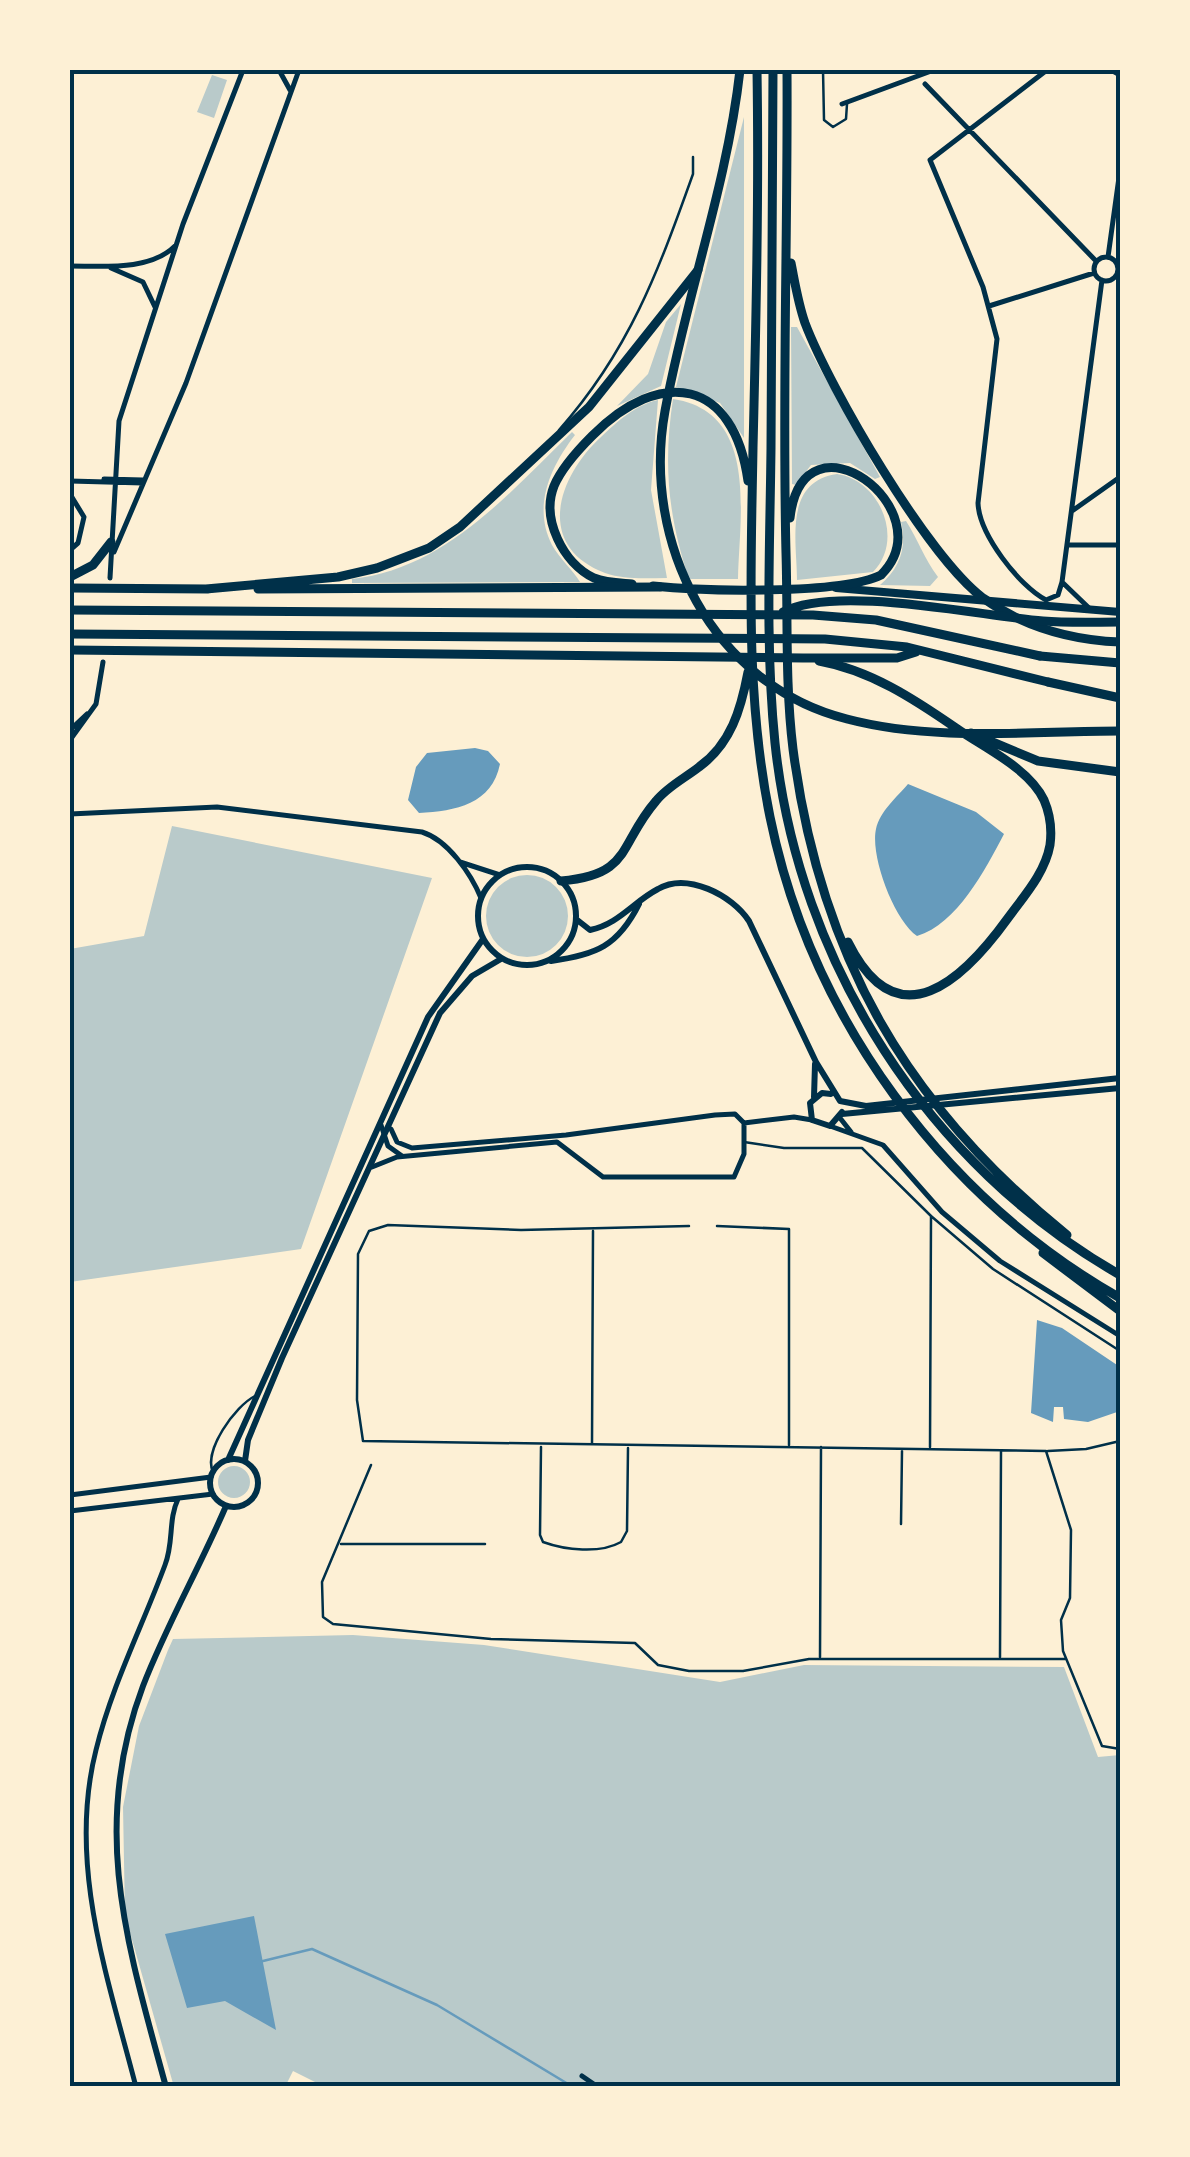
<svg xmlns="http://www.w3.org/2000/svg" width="1190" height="2157" font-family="'Sofia Sans Condensed',sans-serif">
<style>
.green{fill:#b9caca}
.water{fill:#669bbc}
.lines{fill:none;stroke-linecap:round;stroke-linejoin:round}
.stream{stroke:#669bbc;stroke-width:2.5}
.service{stroke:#003049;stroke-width:2.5}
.minor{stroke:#003049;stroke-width:5}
.tertiary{stroke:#003049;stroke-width:6}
.primary{stroke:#003049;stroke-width:8}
.trunk{stroke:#003049;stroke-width:9}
.motorway{stroke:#003049;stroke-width:9}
.neatline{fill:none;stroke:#003049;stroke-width:4}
</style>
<rect width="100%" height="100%" fill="#fdf0d5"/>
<path class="green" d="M 212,75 L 227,80 L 214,118 L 197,112 Z
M 744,117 L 744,438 L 720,403 L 676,387 Z
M 681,304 L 661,386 L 617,406 L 648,374 L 666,322 Z
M 791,327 L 797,327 L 880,477 L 875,479 L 850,463 L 811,465 L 796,485 L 792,484 Z
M 673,399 C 760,412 739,517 738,579 L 689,579 C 668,516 663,464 673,399 Z
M 658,400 L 651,490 L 667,578 C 646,578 625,580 605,573 C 534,546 558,476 601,437 C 618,421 635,405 658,400 Z
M 572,432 L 575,435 C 551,466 532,506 552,545 C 559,558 573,570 580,582 L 352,583 L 352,579 C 445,569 509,493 572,432 Z
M 837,474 C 880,480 905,540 873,572 L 797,580 C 797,542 783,482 837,474 Z
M 906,521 C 918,540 924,558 938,577 L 930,586 L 880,585 C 900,568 907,548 901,522 Z
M 172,826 L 432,878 L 301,1249 L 70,1282 L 70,949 L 144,936 Z
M486 916a41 41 0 1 1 82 0a41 41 0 1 1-82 0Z
M218 1482a16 16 0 1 1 32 0a16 16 0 1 1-32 0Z
M 353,1635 L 484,1645 L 720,1682 L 804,1665 L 1064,1667 L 1098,1757 L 1120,1755 L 1120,2087 L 325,2087 L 293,2071 L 285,2087 L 174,2087 L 125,1915 L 123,1807 L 139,1726 L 168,1650 L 173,1639 Z"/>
<path class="water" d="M 475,748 L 488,751 L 500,764 C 492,804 456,811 419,813 L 408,800 L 416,767 L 427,753 Z
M 908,784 L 976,812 L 1004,834 C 985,870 957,924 917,936 C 894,920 870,856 876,829 C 880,811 897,797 908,784 Z
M 1037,1320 L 1062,1328 L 1120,1367 L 1120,1411 L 1088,1422 L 1064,1419 L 1063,1407 L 1054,1407 L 1053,1422 L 1031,1413 Z
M 254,1916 L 276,2030 L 225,2001 L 187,2008 L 165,1934 Z"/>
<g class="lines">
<path class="stream" d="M 263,1961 L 312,1949 L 437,2005 L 573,2087"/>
<path class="service" d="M 823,70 L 824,120 L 833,127 L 846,119 L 847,104
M 559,430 C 629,351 658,272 693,174 L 693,157
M 744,1142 L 784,1148 L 862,1148 L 931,1216 L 930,1447
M 931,1216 L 993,1269 L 1120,1351
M 689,1226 L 521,1230 L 388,1225 L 369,1231 L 358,1254 L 357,1400 L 363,1441 L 1046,1451 L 1071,1530 L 1070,1598 L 1061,1620 L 1063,1651 L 1102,1746 L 1120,1749
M 717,1226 L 789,1229 L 789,1445
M 592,1443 L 593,1231
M 541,1447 L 540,1535 L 543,1542 C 565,1550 600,1554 621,1542 L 627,1531 L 628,1448
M 1048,1451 L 1086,1449 L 1120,1441
M 371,1465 L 322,1582 L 323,1617 L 333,1624 L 491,1639 L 635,1643 L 658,1665 L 689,1671 L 743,1671 L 809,1659 L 1065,1659
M 213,1472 C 203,1451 235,1406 255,1396
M 901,1524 L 902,1451
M 341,1544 L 485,1544
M 820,1657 L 821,1447
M 1000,1657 L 1001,1451"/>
<path class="minor" d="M 279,70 L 290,90
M 1047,70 L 930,160 L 983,287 L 997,339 L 978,503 C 979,534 1019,586 1046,600 L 1058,595 L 1062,582 L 1102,280
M 1111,70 L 1120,75
M 925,84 L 1096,261
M 842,104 L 934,70
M1094 269a12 12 0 1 1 24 0a12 12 0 1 1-24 0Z
M 1108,257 L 1120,170
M 70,266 C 103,266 150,271 175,246
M 111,268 L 143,282 L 155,307
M 989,306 L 1094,273
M 104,479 L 143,480
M 70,481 L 143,483
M 70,494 L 84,517 L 78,543 L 70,550
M 1072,511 L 1120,477
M 1068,545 L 1120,545
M 114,552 L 186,383 L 299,70
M 110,578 L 119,421 L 183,224 L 243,70
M 1062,582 L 1089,608
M 70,730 L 87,714
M 70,740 L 96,704 L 103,662
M 70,814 L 217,807 L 422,832 C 448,840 471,874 481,898
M 460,862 L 500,875
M 840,1118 L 851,1132
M 381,1125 L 388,1146 L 402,1156
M 830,1126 L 883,1145 L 942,1212 L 1000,1261 L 1120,1336
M 391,1129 L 397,1142 L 412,1148 L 566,1135 L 715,1115 L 735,1114 L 744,1123
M 372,1167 L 397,1157 L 557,1142 L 603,1177 L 734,1177 L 744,1154 L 744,1123 L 794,1117 L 812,1120
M 70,1495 L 211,1477
M 70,1511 L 213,1494
M 582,2076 L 598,2087
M 136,2087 C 108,1978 67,1864 96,1750 C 112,1685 142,1627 165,1565 C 174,1542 168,1520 178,1499"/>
<path class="tertiary" d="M478 916a49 49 0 1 1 98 0a49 49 0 1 1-98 0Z
M 576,919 L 590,930 C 619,924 633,902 658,889 C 687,872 732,895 749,921 L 816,1062 L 840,1101 L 866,1106 L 1120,1078
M 551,961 C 596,955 618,946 639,904
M 831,1094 L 822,1093 L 810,1103 L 812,1120 L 830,1126 L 842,1112
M 814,1097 L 815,1064
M 842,1114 L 1120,1088
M210 1483a24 24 0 1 1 48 0a24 24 0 1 1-48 0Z
M 228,1460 L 428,1017 L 483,939
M 245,1461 L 248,1440 L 282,1358 L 440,1013 L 472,976 L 501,959
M 166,2087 C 128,1947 89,1829 143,1686 C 167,1624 200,1567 226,1506"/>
<path class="primary" d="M 836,588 L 1120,612"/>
<path class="trunk" d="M 740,70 C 727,186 686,296 665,411 C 641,542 712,685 847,719 C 934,742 1031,731 1120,731
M 757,70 C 759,196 756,322 753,448 C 751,572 745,695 770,817 C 811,1018 943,1197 1120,1298
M 773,70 C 773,196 772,322 771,448 C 770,546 765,645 775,743 C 798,963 928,1165 1120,1275
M 787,70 C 788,231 782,392 786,553 C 788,619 785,684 793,749 C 820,956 906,1105 1067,1235
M 791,263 C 795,283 798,303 805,323 C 830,389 928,557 983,598 C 1024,627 1071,640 1120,642
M 632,584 C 620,583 606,583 594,578 C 563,563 541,519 554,486 C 562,467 578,450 592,436 C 661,366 734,379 748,481
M 653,586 C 700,591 841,595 881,575 C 946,510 803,404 790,518
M 1040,656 L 1120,663
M 819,661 C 870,670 914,699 956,728 C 983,747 1029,768 1044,800 C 1050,814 1052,830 1050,845 C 1045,873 1024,896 1008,918 C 964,979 898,1043 848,942
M 1048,682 L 1120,698
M 971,733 L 1038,761 L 1120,772
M 561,881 C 632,875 618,845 656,801 C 667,787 685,778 699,767 C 731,744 741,709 748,672
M 1043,1253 L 1120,1311"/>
<path class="motorway" d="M 70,577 L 93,565 L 111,542
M 70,588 L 208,589
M 206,589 L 338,577 L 377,568 L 429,548 L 460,527 L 589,407 L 698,270
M 258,589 L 660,587
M 70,610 L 813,615 L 876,620 L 1040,656
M 783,612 C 837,584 980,616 1043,621 C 1068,623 1094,622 1120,622
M 70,634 L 825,639 L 907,647 L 1048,682
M 70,650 L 803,658 L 897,658 L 916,652"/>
</g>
<rect width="1190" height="2157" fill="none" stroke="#fdf0d5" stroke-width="145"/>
<rect x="72" y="72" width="1046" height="2012" class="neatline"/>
</svg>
